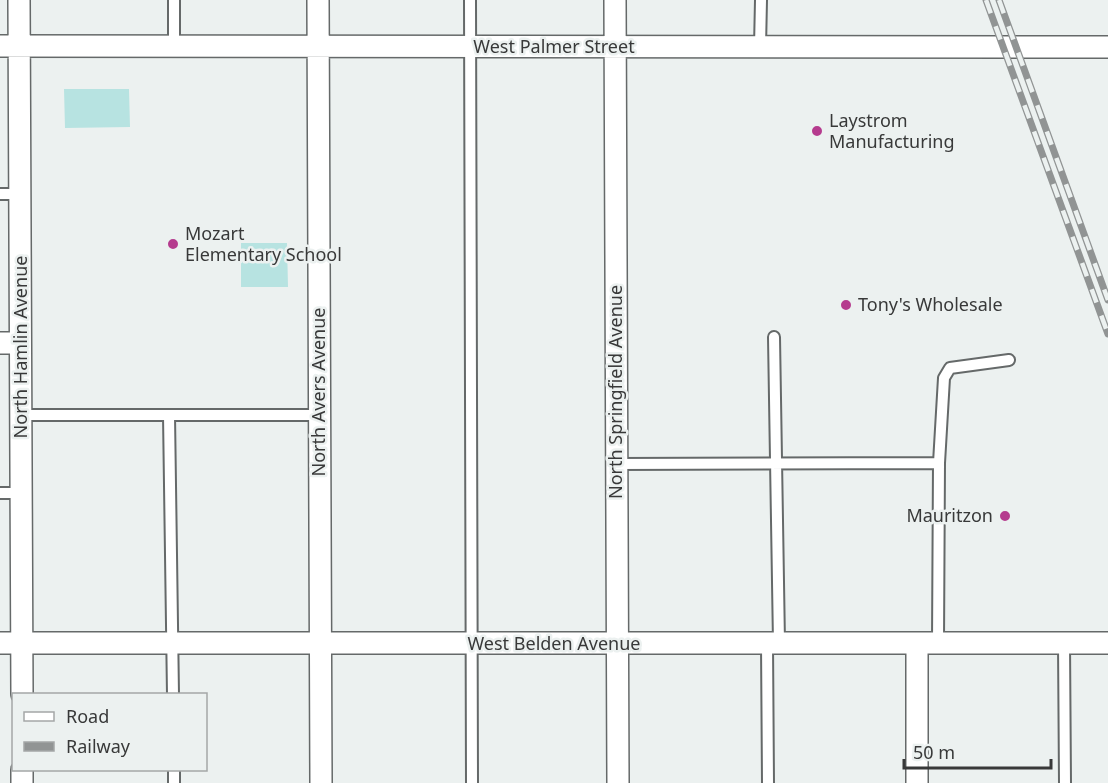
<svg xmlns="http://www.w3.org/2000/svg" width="1108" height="783" font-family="'Noto Sans',sans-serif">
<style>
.green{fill:#b7e3e1}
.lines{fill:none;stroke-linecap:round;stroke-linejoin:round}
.service-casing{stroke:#656969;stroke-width:14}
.minor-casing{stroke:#656969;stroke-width:24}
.service{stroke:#fff;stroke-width:10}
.minor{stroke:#fff;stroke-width:21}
.rail-casing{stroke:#919494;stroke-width:7}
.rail{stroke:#ecf1f0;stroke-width:4.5;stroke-dasharray:14;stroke-linecap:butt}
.poi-dot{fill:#b53b8e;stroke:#ecf1f0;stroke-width:2}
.labels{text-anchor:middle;stroke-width:5;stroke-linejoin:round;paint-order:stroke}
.street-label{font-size:18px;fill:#383939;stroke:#ecf1f0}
.poi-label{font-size:18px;fill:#383939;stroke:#ecf1f0;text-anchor:start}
</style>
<rect width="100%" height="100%" fill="#ecf1f0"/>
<path class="green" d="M 64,89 L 129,89 L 130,127 L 65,128 Z
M 241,243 L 287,243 L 288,287 L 241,287 Z"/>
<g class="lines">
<defs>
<path id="service" d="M 174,0 L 174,46
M 470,0 L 472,783
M 760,47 L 761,0
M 0,194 L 20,194
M 774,337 L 779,643
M 21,415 L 319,415
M 169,415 L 173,694
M 617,464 L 939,463
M 0,493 L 21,493
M 938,643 L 939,463 L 944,378 L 950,368 L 1009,360
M 1064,643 L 1065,783
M 767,644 L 768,783
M 174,770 L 174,783"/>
<path id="minor" d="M 19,0 L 22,694
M 318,0 L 321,783
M 615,0 L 618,783
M 0,46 L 1108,47
M 0,343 L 20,343
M 0,643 L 1108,643
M 917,643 L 917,783
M 22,770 L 22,783"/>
</defs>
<use href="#service" class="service-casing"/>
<use href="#minor" class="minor-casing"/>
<use href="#service" class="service"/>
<use href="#minor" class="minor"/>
<defs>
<path id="rail" d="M 986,0 L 1108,334
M 999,0 L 1108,300"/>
</defs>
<use href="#rail" class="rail-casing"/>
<use href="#rail" class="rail"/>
</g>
<g class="poi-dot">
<circle cx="817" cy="131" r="6"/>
<circle cx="173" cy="244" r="6"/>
<circle cx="846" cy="305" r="6"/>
<circle cx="1005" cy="516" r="6"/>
</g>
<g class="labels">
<g class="street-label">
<text x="554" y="53">West Palmer Street</text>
<text transform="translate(21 347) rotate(-90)" y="6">North Hamlin Avenue</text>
<text transform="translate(319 392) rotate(-90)" y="6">North Avers Avenue</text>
<text transform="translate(616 392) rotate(-90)" y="6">North Springfield Avenue</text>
<text x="554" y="650">West Belden Avenue</text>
</g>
<g class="poi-label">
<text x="829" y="127">Laystrom<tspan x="829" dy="21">Manufacturing</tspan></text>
<text x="185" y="240">Mozart<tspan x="185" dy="21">Elementary School</tspan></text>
<text x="858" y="311">Tony's Wholesale</text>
<text x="993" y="522" text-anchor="end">Mauritzon</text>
</g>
</g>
<rect x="12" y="693" width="195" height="78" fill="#ecf1f0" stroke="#a4a7a7" stroke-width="1.5"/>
<rect x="24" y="712" width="30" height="9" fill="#ffffff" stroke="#a4a7a7" stroke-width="1.5"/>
<text x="66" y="723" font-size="18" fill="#383939">Road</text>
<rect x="24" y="742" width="30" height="9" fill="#919494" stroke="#a4a7a7" stroke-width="1.5"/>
<text x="66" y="753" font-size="18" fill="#383939">Railway</text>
<path d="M904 759v9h147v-9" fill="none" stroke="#383939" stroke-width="3"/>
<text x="913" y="759" font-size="18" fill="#383939" stroke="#ecf1f0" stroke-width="4.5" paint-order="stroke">50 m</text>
</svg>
